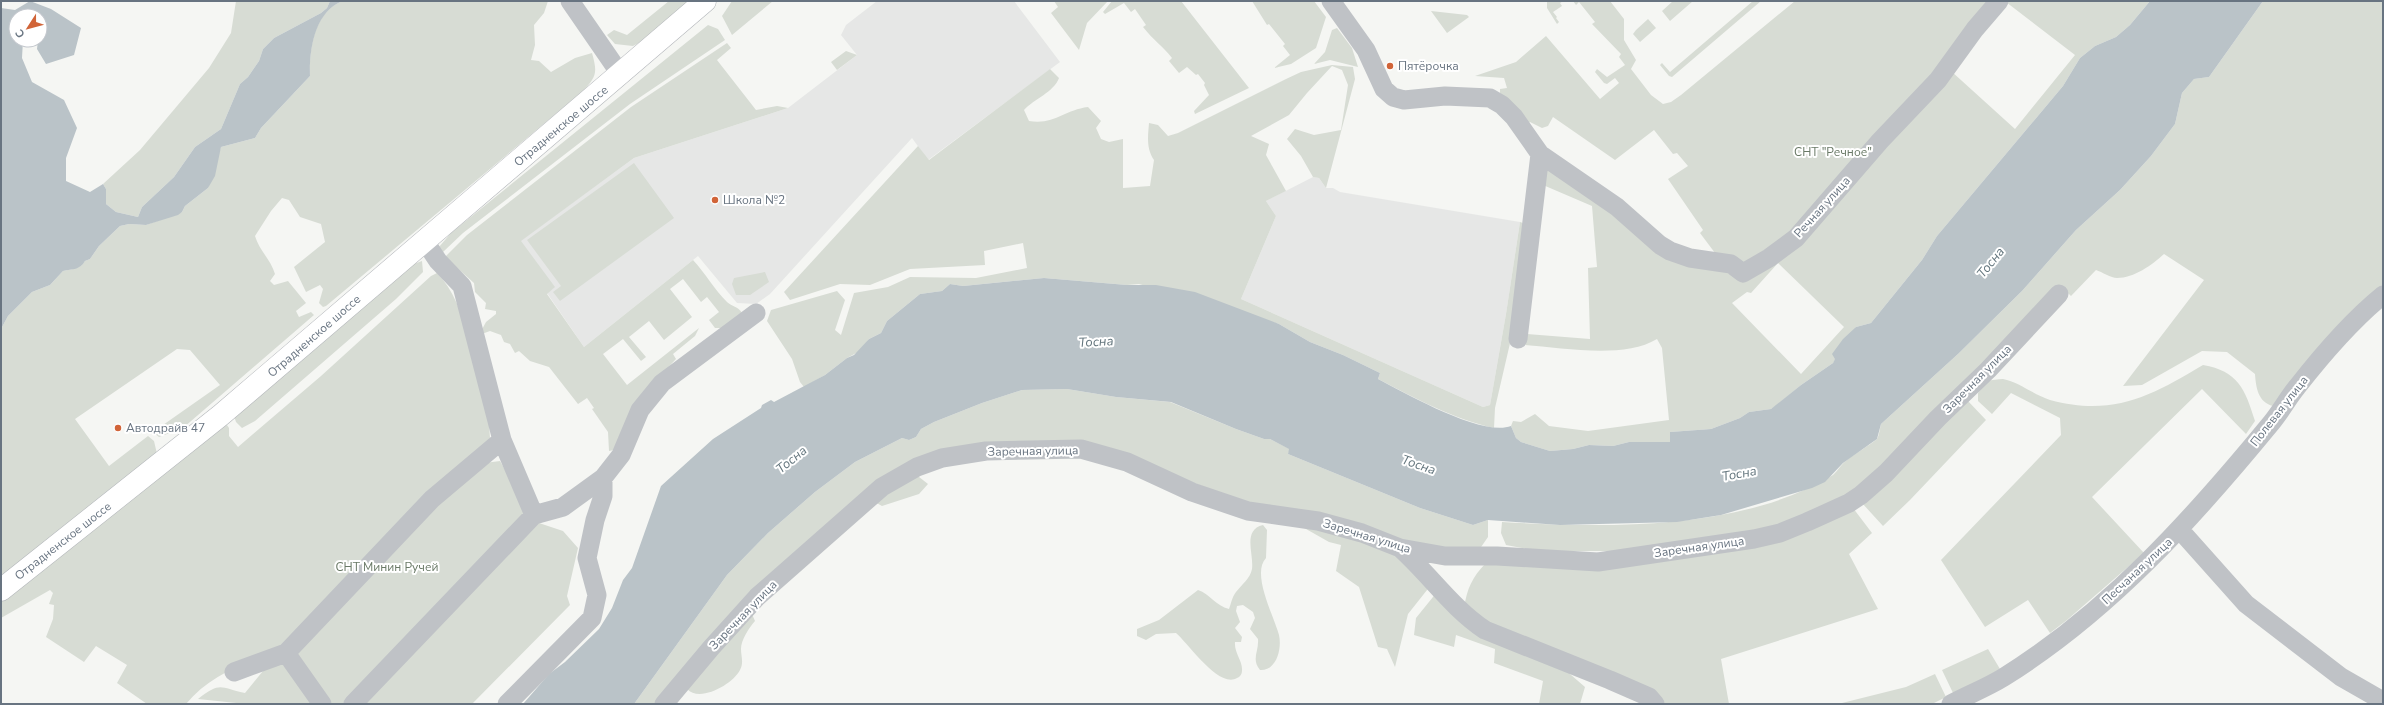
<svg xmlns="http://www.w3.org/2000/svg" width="2384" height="705" font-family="'Nunito Sans',sans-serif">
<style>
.built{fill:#e6e7e6}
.green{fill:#d7dcd4;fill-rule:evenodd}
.water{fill:#bac3c8}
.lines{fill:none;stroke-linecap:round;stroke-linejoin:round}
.major-casing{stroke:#b3b6ba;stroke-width:23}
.minor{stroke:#bfc2c6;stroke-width:19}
.major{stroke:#fff;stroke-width:22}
.poi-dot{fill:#d16438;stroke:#fff;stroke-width:1.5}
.labels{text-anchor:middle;stroke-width:4;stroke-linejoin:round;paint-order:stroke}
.poi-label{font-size:12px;fill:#687481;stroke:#fff;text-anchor:start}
.street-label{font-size:12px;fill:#687481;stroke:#fff}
.park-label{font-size:12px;fill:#697966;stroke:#fff}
.water-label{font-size:13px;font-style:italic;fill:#63757d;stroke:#fff}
</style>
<rect width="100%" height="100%" fill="#f5f6f3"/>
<path class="built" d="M 877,1 L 1014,1 L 1060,62 L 928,160 L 912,138 L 770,294 L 756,304 L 737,303 L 698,256 L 584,347 L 547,293 L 554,287 L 520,241 L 634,158 L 788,108 L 857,55 L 841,35 L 846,25 Z
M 1313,177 L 1319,178 L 1326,188 L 1333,188 L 1340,192 L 1520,222 L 1506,314 L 1490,405 L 1483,407 L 1241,299 L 1276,216 L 1266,201 Z"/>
<path class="green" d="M 236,1 L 330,1 L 327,8 L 321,13 L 274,38 L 263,49 L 259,61 L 248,77 L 240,84 L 221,129 L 195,147 L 174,177 L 142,207 L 138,217 L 116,212 L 106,204 L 106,189 L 103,184 L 140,150 L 209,68 L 231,33 Z
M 343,1 L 548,1 L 544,13 L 534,25 L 535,45 L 531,60 L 539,61 L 551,72 L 575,58 L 592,53 C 598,74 596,77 582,92 L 326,306 L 323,307 L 319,303 L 323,289 L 320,285 L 306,292 L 294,267 L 325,242 L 321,224 L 300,217 L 289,200 L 282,198 L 271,211 L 255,236 C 259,250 271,260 275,274 L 270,281 L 274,285 L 288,281 L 306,303 L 296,311 L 299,317 L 311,312 L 314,315 L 183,428 L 159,437 L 153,432 L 220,385 L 190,350 L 177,349 L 75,419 L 109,466 L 148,436 L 154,441 L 157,454 L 1,579 L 1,329 L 8,316 L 32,292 L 50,285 L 63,271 C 73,269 80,269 85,261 L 90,259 L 99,246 L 120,226 L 129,224 L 146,225 L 182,212 L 185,206 L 208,188 L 221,147 L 255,138 L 261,128 L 310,76 C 309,49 314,11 343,1 Z
M 669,1 L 688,1 L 648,38 L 633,46 L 615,44 L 607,35 L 614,30 L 627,35 Z
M 732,1 L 773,1 L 732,35 L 722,16 Z
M 1054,1 L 1108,1 L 1087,23 L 1079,50 L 1051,13 L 1058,7 Z
M 1112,1 L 1181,1 L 1249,88 L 1195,114 L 1194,111 L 1209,95 L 1204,85 L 1205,83 L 1198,74 L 1196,75 L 1187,67 L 1179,73 L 1169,61 L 1172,58 C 1162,45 1154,41 1143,27 L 1146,25 L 1135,9 L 1131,12 L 1124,3 L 1105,14 L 1103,12 Z
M 1252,1 L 1314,1 L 1326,17 L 1316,48 L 1291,64 L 1274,68 L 1290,55 L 1283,46 L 1285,44 L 1269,24 L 1267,25 Z
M 1547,1 L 1563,1 L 1560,3 L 1562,6 L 1553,12 L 1557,17 L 1556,18 L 1559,22 L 1557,24 L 1547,8 Z
M 1573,1 L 1610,1 L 1624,19 L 1624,40 L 1636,60 L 1631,69 L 1651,95 L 1663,104 L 1671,102 L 1681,95 L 1795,1 L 2150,1 L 2130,25 L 2116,37 L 2095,46 L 2080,58 L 2063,86 L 1937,236 L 1922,260 L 1871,323 L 1856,327 L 1833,363 L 1801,385 L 1776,406 L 1771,409 L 1749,412 L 1740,418 L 1711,429 L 1670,432 L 1670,442 L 1629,442 L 1613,446 L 1589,445 L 1573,449 L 1550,451 L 1521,442 L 1516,438 L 1511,426 L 1513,421 L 1521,422 L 1535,414 L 1549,426 L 1588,431 L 1669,420 L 1662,348 L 1657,339 C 1624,359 1564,348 1525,345 L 1527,334 L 1590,339 L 1588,268 L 1597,267 L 1592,206 L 1543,185 L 1547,165 L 1669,243 L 1718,257 L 1700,233 L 1703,230 L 1668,179 L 1688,166 L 1677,153 L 1673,154 L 1654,130 L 1615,160 L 1553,117 L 1548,126 L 1542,128 L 1530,122 L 1528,124 L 1500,93 L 1500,89 L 1507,88 L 1504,78 L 1475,76 L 1516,62 L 1546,36 L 1600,99 L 1619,83 L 1615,78 L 1607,84 L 1604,83 L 1595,72 L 1597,69 L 1607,77 L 1625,65 L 1619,57 L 1621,54 L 1592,24 L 1595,22 L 1579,2 L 1576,5 ZM 2006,2 L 2075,55 L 2015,129 L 1951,71 ZM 1778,263 L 1844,327 L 1801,374 L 1732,303 L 1747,292 L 1751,293 Z
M 1673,1 L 1693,1 L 1670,21 L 1662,11 Z
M 1753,1 L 1761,1 L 1672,77 L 1669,76 L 1660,65 L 1662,63 L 1670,72 Z
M 2263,1 L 2383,1 L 2383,286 L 2273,406 C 2258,402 2256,388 2255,374 L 2227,352 L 2202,351 L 2142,385 L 2123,386 L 2204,280 L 2164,254 C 2152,265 2134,278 2117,278 C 2111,278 2102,272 2096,270 L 2071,296 L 2060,285 L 1859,490 L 1777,529 L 1621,551 L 1539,551 L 1506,545 L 1501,533 L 1502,522 C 1606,528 1741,531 1833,475 C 1838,471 1841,464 1847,460 C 1853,455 1873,443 1877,439 C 1879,436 1880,428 1881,424 L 1958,354 L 2022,291 L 2076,230 L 2120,190 L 2151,156 L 2175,124 L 2182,93 L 2194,79 L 2209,77 Z
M 1431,11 L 1467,15 L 1469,17 L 1447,33 Z
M 1648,19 L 1656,28 L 1640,42 L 1633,34 L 1636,30 Z
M 708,25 L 718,29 L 725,40 L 630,104 L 463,233 L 443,252 L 439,247 L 451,233 Z
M 1337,28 L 1352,48 L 1358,67 L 1330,60 L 1314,64 L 1325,52 L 1332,30 Z
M 727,43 L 731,48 L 717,60 L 756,110 L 777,106 L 788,108 L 634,158 L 521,241 L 555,287 L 547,294 L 584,347 L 693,260 C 706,274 714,289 727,302 C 732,307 738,306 742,313 L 726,328 L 715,328 L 709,320 L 719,312 L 707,297 L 701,302 L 683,279 L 670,289 L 692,317 L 664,340 L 649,321 L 629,337 L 646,357 L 641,361 L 623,339 L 603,354 L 627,385 L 699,328 L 695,336 L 673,354 L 676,359 L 642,395 L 614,450 L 609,451 L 608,432 L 592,409 L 594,408 L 587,398 L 578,404 L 549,367 L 530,361 L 519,351 L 515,353 L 510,344 L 504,342 L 501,335 L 490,331 L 479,335 L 486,322 L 496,314 L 496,311 L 485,309 L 486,303 L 475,292 L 474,283 L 445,257 L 467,235 L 631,107 Z
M 846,51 L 857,55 L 837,70 L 831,62 Z
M 1332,65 L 1353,67 L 1355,79 L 1326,188 L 1319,178 L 1313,177 L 1301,156 L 1287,139 L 1295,129 L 1314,135 L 1341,130 L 1348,85 L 1342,70 L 1332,66 L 1307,93 L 1289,115 L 1251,136 L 1269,144 L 1266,155 L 1286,191 L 1266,201 L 1276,216 L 1241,299 L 1483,407 L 1490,405 L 1506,314 L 1520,222 L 1523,223 L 1511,339 L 1495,408 L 1494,428 C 1453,419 1415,398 1378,379 L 1380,373 L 1343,355 L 1310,342 L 1279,324 L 1139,284 L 1127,285 L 1044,278 L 963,286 L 950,284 L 942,291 L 920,294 L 887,321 L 881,333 L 869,339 L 860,351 L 847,358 L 825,375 L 804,387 L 800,382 L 792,359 L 767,321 L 771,310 L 837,291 L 845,300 L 835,330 L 841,335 L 854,293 L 888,287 L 910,277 L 976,278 L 1027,268 L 1023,243 L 984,251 L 985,265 L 910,269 L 870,285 L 840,284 L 790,300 L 784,292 L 918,146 L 929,160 L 1050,69 L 1059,78 C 1054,92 1034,99 1024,110 L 1029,121 C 1055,125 1064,110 1088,107 L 1101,121 L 1096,128 L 1101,139 L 1109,142 L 1123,139 L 1123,188 L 1150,186 L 1154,160 C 1146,148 1148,136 1149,123 L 1158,125 L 1168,136 L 1178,133 L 1286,79 L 1301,72 Z
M 634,163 L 674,218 L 560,301 L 553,292 L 561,286 L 527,240 Z
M 422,261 L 423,272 L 396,299 L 255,421 L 242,428 L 236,422 L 234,416 L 414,264 Z
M 765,272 L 769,282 L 750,295 L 736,295 L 732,284 L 734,278 Z
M 437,273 C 468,303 478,380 489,424 L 490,438 L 477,464 L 500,461 L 532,517 L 539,523 L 563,531 L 578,548 L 567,596 L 570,605 L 472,704 L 246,704 L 198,699 C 222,681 219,688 245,693 L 267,666 L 280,664 L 288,667 L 278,650 C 244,663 209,676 186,704 L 147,704 L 117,683 L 127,665 L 96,646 L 84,662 L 46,637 L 53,619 L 54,605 L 49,604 L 53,593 L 50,590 L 1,618 L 1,602 L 126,497 L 222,426 L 227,425 L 229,428 L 229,436 L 238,447 L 321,376 L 431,276 Z
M 2203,365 C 2238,371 2245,389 2255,421 L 2246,434 L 2202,389 L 2092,497 L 2144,553 L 2067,620 L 2050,633 L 2028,600 L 1985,627 L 1941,560 L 2061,435 L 2060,418 L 2011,393 L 1992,414 L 1978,401 L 1978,393 L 1987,381 C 1992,380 1998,379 2003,379 C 2019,382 2034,395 2050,400 C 2113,417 2151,396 2203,365 Z
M 1067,389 L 1116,397 L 1170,402 L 1236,429 L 1264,439 L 1270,439 L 1290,449 L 1288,454 L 1420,508 L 1473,525 L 1488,520 L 1488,537 L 1479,550 L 1441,549 L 1261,508 L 1119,455 L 986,447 L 875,486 L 659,704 L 634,704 L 727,575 L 768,533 L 815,492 L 855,462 L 902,438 L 909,440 L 916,437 L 921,429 L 934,422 L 982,403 L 1022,390 Z
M 1967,400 L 1986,420 L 1910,500 L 1883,526 L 1862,503 Z
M 914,473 L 928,484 L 919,494 L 882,506 L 873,501 Z
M 1853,508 L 1872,533 L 1849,554 L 1878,609 L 1721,659 L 1729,704 L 1660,704 L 1489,626 L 1464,608 C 1467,589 1472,577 1486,563 L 1622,562 Z
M 1263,525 L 1267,530 L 1266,558 C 1251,574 1274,616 1279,635 C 1282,648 1277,671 1260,670 C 1251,659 1259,652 1258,639 L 1250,629 L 1255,618 L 1253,612 L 1243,605 L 1237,606 L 1236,611 L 1240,622 L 1235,628 L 1242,637 L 1241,642 L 1235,642 C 1234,653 1243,661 1242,671 C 1242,674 1240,677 1237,678 C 1219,689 1188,643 1176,633 L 1156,634 L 1146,640 L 1137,636 L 1137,629 L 1159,620 L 1198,590 C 1210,594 1216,606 1229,609 C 1231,604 1232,597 1236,592 C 1242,584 1250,579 1252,569 C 1254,554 1242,530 1263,525 Z
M 1299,525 C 1333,530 1384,544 1411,566 C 1418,571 1424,579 1431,585 L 1408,614 L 1395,667 L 1387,649 L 1378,647 L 1359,587 L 1336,571 L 1341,545 L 1329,542 Z
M 1437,592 L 1563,668 L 1585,687 L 1580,704 L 1539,704 L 1543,681 L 1494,663 L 1495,649 L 1456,635 L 1454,647 L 1414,635 L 1416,618 Z
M 751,612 L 755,621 C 749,628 741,640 741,649 C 741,656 744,663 740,670 C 733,684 700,703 687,689 Z
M 1988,649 L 2000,669 L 1960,693 L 1953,693 L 1942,670 Z
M 1935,674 L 1946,697 L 1932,704 L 1838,704 L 1906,687 Z"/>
<path class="water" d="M 30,1 L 51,9 L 81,28 L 74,55 L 46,64 L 37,49 L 38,40 L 40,40 L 40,16 L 16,16 L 16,40 L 23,40 L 22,58 L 32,82 L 64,100 L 77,128 L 66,158 L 66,181 L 90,192 L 103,184 L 106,189 L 106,204 L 116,212 L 138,217 L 142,207 L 174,177 L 195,147 L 221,129 L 240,84 L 248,77 L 259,61 L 263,49 L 274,38 L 321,13 L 327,8 L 330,1 L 343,1 C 315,11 309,49 310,76 L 261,128 L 255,138 L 221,147 L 215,176 L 208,188 L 185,206 L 182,212 L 178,215 L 146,225 L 129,224 L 120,226 L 99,246 L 90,259 L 85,261 C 80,270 73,269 63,271 L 50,285 L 32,292 L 8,316 L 1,329 L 1,8 L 15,10 Z
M 2150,1 L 2263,1 L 2209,77 L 2194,79 L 2182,93 L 2175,124 L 2151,156 L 2120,190 L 2076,230 L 2022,291 L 1958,354 L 1881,424 L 1877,439 L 1843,463 L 1825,482 L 1812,488 L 1721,515 L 1677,522 L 1560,525 L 1488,520 L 1473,525 L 1420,508 L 1288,454 L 1289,449 L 1270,439 L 1264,439 L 1236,429 L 1171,402 L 1116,397 L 1067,389 L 1022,390 L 982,403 L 934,422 L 921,429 L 916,437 L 909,440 L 902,438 L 855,462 L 815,492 L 768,533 L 727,575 L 634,704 L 523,704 L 549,674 L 565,662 L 599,629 L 612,608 L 623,580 L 632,568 L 661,486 L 713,439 L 761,408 L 762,405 L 771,400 L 774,402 L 825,375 L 847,358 L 854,355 L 869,339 L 881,333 L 887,321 L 920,294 L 942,291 L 950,284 L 963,286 L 1044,278 L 1127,285 L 1156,285 L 1195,292 L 1279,324 L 1310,342 L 1343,355 L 1380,373 L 1378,379 C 1407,394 1482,437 1511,426 L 1516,438 L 1521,442 L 1550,451 L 1573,449 L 1589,445 L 1613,446 L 1629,442 L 1670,442 L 1670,432 L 1711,429 L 1740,418 L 1749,412 L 1771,409 L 1801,385 L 1833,363 L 1835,359 L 1832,354 L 1843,339 L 1856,327 L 1871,323 L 1922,260 L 1937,236 L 2063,86 L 2080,58 L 2095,46 L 2116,37 L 2130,25 Z"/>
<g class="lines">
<defs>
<path id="major" d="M 1,590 L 221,415 L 705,1"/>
</defs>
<use href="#major" class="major-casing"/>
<path class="minor" d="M 570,1 L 621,75
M 1331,1 L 1366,50 L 1384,89 L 1393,97 L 1404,100 L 1445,96 L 1490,98 L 1502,105 L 1514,117 L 1540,154 L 1617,207 L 1660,245 L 1670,251 L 1690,258 L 1731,264 L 1743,273 L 1769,258 L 1796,238 L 1880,141 L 1938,80 L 1975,29 L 1999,1
M 424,240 L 438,261 L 462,286 L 502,440 L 534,515
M 1518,339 L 1540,154
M 2180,530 L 2246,604 L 2341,677 L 2383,701
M 1400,548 C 1430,575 1452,608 1485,630 L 1610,680 L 1649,697 L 1655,704
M 286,653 L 432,499 L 502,440
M 234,672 L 286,653 L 322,704
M 353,704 L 534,515 L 563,507 L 603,478 L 621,455 L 640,410 L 662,383 L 756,313
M 507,704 L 592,618 L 597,595 L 587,558 L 595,520 L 603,496 L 603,478
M 664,704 L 711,648 L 757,597 L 882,487 L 917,467 L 942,458 L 986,451 L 1081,449 L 1127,462 L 1192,492 L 1248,511 L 1318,521 L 1362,533 L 1400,548 L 1445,556 L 1497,556 L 1598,562 L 1754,539 L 1780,533 L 1807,522 L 1849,503 L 1861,495 L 1886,473 L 1938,418 L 1988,370 L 2059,294
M 1951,704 C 1968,695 1988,687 2004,677 C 2110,611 2194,517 2272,422 C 2281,411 2288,398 2297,387 C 2322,355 2351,321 2383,295"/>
<use href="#major" class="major"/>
</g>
<g class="poi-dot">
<circle cx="1390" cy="66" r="4"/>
<circle cx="715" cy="200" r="4"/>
<circle cx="118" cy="428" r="4"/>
</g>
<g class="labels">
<g class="poi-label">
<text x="1398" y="70">Пятёрочка</text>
<text x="723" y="204">Школа №2</text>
<text x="126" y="432">Автодрайв 47</text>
</g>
<g class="street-label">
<text transform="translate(561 126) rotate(-40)" y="4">Отрадненское шоссе</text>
<text transform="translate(1822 207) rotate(-48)" y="4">Речная улица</text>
<text transform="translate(314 336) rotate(-41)" y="4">Отрадненское шоссе</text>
<text transform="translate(1977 379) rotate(-45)" y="4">Заречная улица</text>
<text transform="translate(2279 411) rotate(-52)" y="4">Полевая улица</text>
<text transform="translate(1033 451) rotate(-1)" y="4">Заречная улица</text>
<text transform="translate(1367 536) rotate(17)" y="4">Заречная улица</text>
<text transform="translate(63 541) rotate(-38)" y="4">Отрадненское шоссе</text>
<text transform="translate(1699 547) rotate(-8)" y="4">Заречная улица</text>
<text transform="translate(2137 571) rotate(-43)" y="4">Песчаная улица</text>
<text transform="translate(743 615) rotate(-46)" y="4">Заречная улица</text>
</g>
<g class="park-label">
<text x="1833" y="156">СНТ "Речное"</text>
<text x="387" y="571">СНТ Минин Ручей</text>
</g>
<g class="water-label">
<text transform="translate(1990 262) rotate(-51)" y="5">Тосна</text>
<text transform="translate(1096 341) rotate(-3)" y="5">Тосна</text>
<text transform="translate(791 459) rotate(-39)" y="5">Тосна</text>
<text transform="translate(1419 464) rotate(19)" y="5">Тосна</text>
<text transform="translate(1739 473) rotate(-10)" y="5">Тосна</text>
</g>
</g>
<rect width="2384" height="705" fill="none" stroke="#687481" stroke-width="4"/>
<g transform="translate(28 28) rotate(234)"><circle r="19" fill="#ffffff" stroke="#c3c7cd"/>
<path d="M0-3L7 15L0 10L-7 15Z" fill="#d16438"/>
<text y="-6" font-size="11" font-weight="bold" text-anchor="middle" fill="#687481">С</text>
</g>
</svg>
